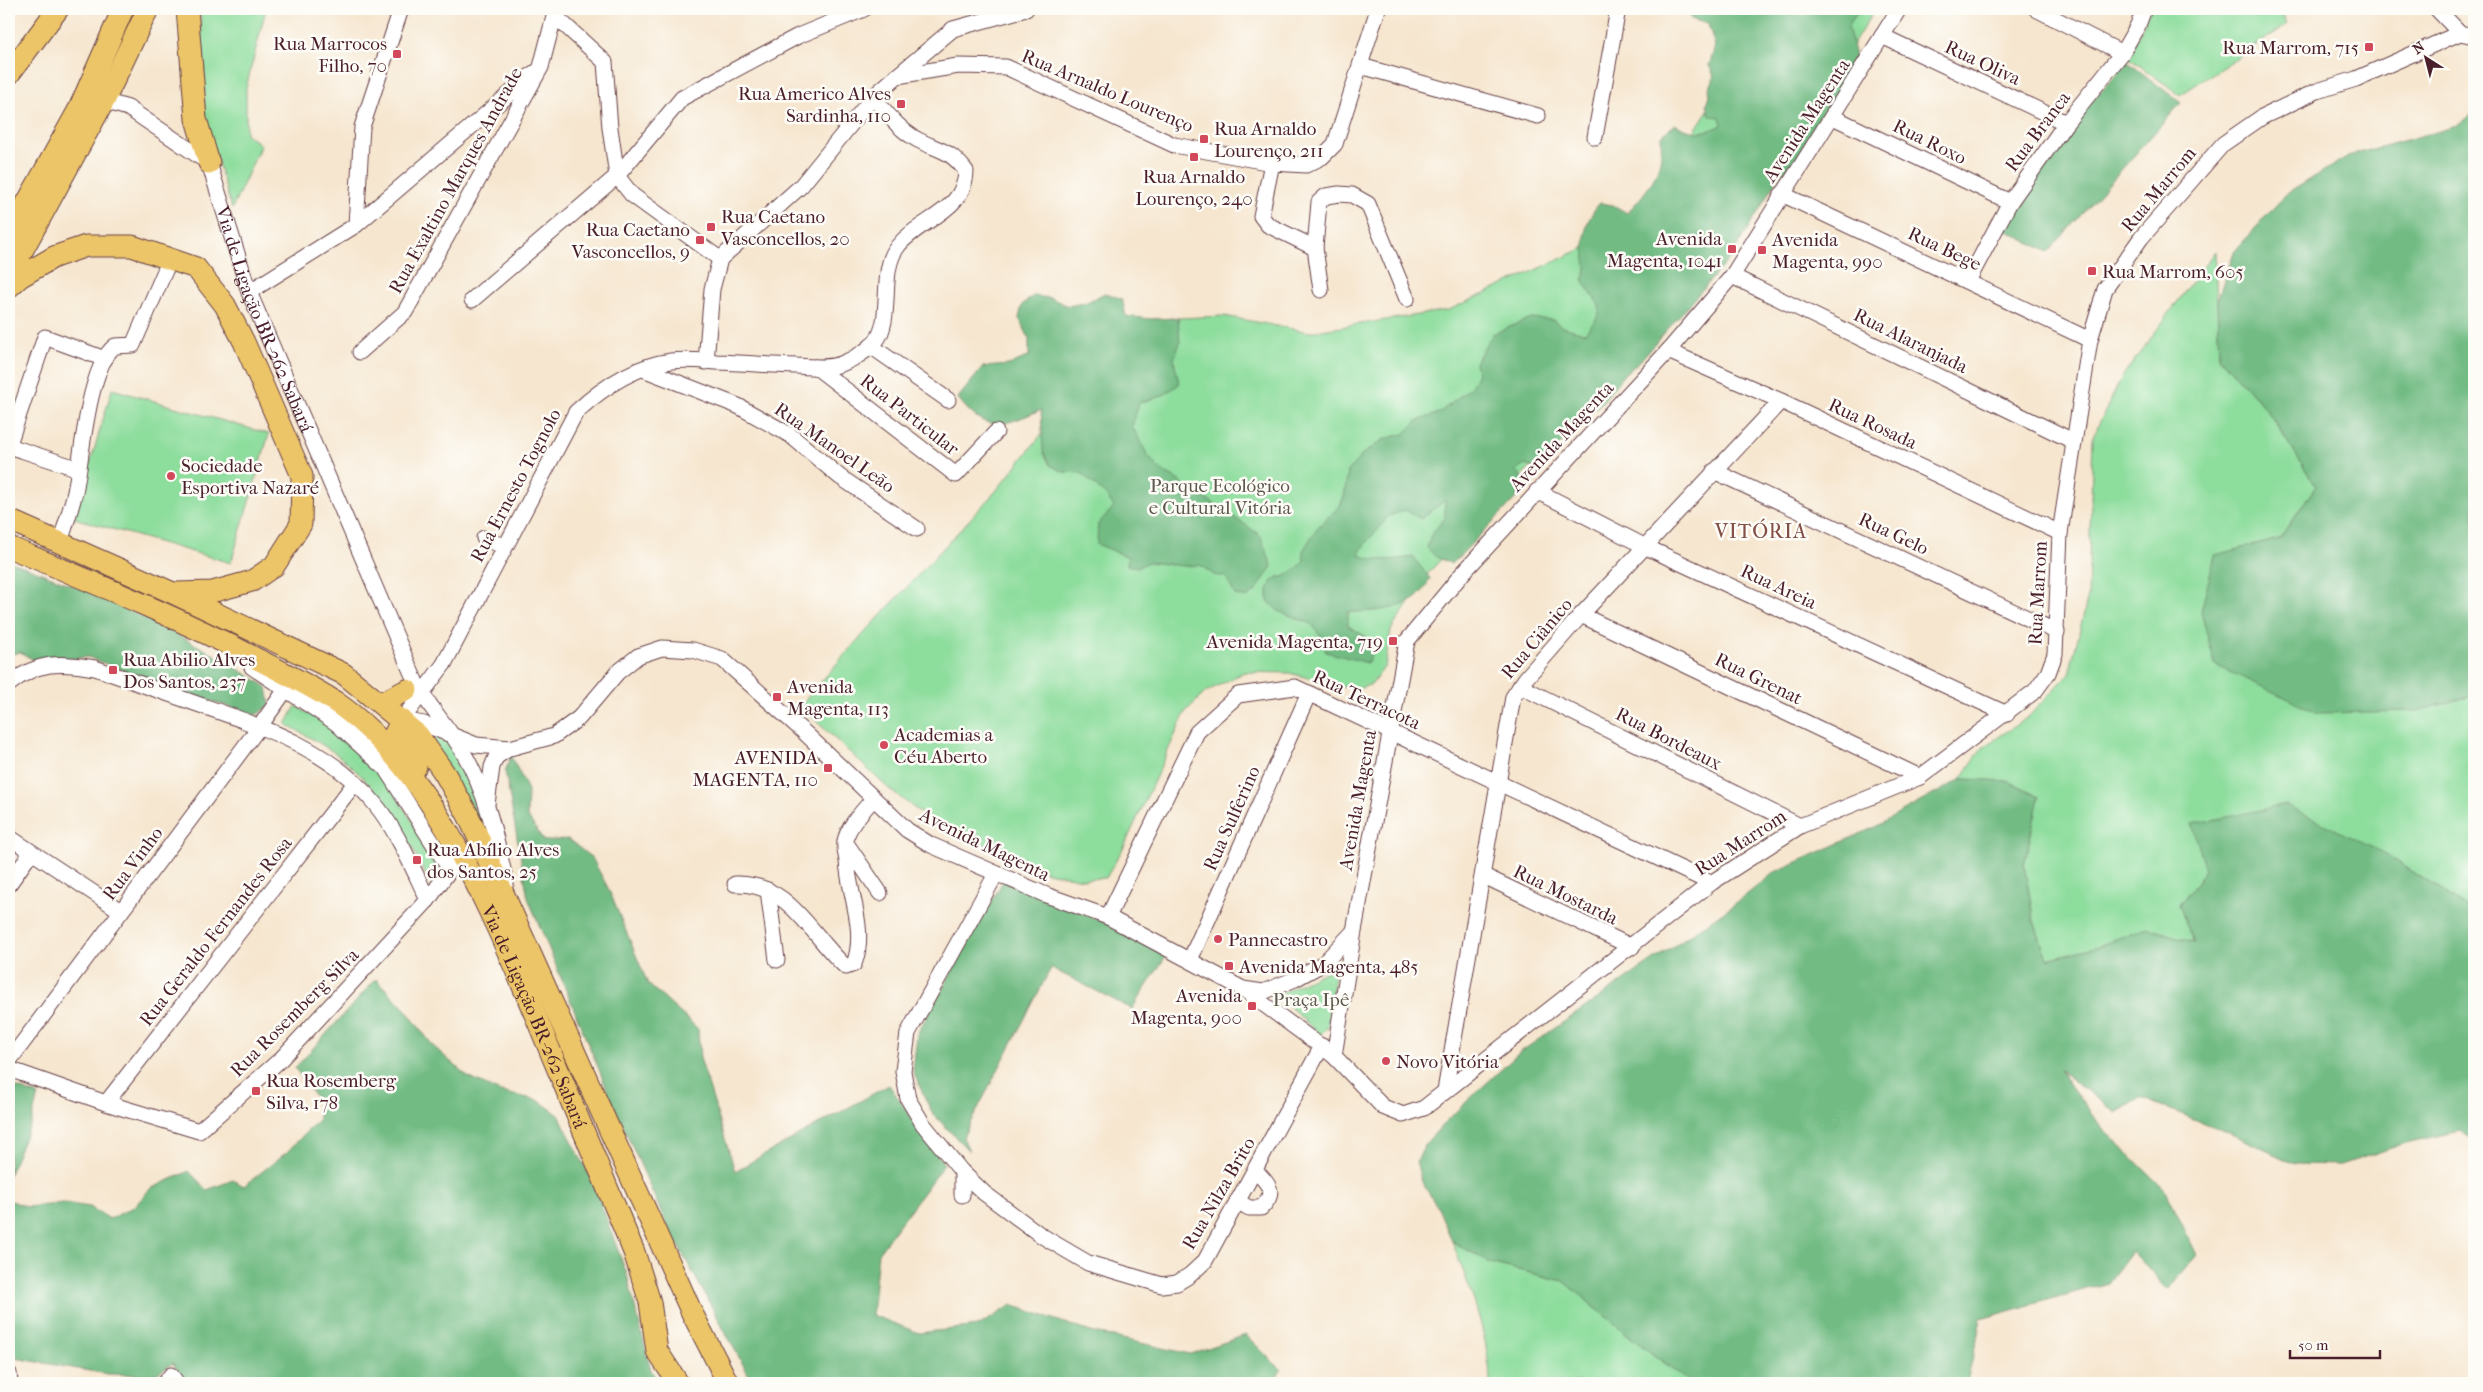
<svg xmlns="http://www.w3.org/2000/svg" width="2483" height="1392" font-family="'IM FELL French Canon',serif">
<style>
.green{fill:#8ddd9d;stroke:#6c7e64}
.forest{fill:#72bc84;stroke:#5e6e58}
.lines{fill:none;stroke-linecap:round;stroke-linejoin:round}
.minor-casing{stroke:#643d44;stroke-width:17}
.highway-casing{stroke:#643d44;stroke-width:23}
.minor{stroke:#fff;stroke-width:15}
.highway{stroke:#edc569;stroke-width:21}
.poi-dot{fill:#d1495b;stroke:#fdfcf7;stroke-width:2}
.labels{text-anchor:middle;stroke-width:5;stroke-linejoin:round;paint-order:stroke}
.poi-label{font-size:19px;fill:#4a1f2b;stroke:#fdfcf7;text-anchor:start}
.street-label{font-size:19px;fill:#4a1f2b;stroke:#fdfcf7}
.park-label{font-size:19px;fill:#5e584d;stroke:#fdfcf7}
.neighbourhood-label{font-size:20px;letter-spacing:1px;fill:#834f46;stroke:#fdfcf7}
</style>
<rect width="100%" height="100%" fill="#fdfcf7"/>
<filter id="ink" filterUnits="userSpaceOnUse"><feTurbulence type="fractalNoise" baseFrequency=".02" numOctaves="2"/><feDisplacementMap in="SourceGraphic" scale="10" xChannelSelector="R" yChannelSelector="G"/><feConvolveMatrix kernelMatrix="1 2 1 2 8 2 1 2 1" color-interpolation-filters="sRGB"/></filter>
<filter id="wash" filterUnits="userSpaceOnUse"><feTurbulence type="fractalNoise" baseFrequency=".0096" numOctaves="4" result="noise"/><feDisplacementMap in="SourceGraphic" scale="20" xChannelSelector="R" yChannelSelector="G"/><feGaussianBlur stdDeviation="1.12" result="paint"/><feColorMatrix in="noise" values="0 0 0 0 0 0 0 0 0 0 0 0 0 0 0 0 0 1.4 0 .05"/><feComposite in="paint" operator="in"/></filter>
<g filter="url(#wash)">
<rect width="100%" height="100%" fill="#f6e6cf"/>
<path class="green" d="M 200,9 L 266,9 L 246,88 L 246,134 L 261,145 L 232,209 L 205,120 Z
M 1773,9 L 1875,9 L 1777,166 L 1566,431 L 1430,571 L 1391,630 L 1385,666 L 1372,684 L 1355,690 L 1289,673 L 1244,672 L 1206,692 L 1186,711 L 1124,847 L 1106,878 L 1083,879 L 1047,872 L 930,820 L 889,789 L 800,706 L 846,653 L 996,491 L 1134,320 L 1224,316 L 1309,332 L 1449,310 L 1634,225 Z
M 2150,9 L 2281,9 L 2287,25 L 2180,95 L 2129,58 Z
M 2215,251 L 2219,357 L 2267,410 L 2316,486 L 2279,539 L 2215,556 L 2417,711 L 2474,695 L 2474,912 L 2387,855 L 2206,870 L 2179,905 L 2195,943 L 2146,927 L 2099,946 L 2047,959 L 2034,921 L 2024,865 L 2039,797 L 2007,781 L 1961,779 L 1981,749 L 2028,717 L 2069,674 L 2088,596 L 2093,436 L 2122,377 Z
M 112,389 L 269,434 L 231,563 L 74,518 Z
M 296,706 L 334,730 L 381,772 L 442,868 L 426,876 C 403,827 375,780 329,749 C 315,740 300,732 286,724 Z
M 422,726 C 429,731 439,735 445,741 C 477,773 485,823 495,865 Z
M 1329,970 L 1335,975 L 1328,1027 L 1320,1035 L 1277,995 Z
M 1452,1241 L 1490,1263 L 1563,1281 L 1644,1348 L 1692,1383 L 1489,1383 L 1490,1381 C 1488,1331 1469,1287 1452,1241 Z"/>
<path class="forest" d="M 1685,9 L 1860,9 L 1848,26 L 1855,57 L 1845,76 L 1842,105 L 1815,143 L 1781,174 L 1730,258 L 1638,363 L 1625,373 L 1603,401 L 1536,469 L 1525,465 L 1515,471 L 1526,481 L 1516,498 L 1452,564 L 1436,557 L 1427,548 L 1431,535 L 1445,518 L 1445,500 L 1421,519 L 1405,510 L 1387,517 C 1379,533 1364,539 1359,555 C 1378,562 1393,560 1413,557 L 1430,579 C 1427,584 1425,589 1421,593 C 1407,610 1369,612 1348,612 L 1348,626 L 1375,642 L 1368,663 L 1326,652 L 1320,636 L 1312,624 L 1278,611 L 1268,601 L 1268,590 L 1272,581 L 1278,577 L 1284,577 L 1301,565 L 1304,560 L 1303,551 L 1317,528 L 1340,506 L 1344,497 L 1348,471 L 1361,456 L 1384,439 L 1404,434 L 1417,421 L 1439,413 L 1471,387 L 1478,374 L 1475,363 L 1493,334 L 1531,318 L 1553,320 L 1562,327 L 1585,333 C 1613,302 1594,308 1583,278 C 1587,270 1586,268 1585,259 C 1583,237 1585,219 1600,203 L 1613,205 L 1627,213 C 1650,188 1664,172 1661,136 L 1675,124 C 1691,134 1705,134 1722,125 L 1720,117 L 1710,116 L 1707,104 L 1710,95 L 1709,88 C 1715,79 1715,75 1709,66 L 1715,46 L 1708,24 L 1691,19 Z
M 2128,62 L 2181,103 L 2048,252 L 2003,229 L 2009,212 L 2086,107 Z
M 2474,113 L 2474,695 L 2417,711 L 2319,713 L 2215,665 L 2201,611 L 2215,555 L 2279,539 L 2316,486 L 2267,410 L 2219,357 L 2217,300 L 2234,252 L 2285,195 L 2348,156 L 2457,126 Z
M 1105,293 L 1122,299 L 1126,316 L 1151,319 L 1178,318 L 1180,343 L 1174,359 L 1179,384 L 1162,396 L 1139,403 L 1132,426 L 1148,456 L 1158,468 L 1181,482 L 1195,495 L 1212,502 L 1260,535 L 1272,566 L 1256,591 L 1247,598 L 1235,595 L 1226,577 L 1214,575 L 1200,565 L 1184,566 L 1148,562 L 1138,567 L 1127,565 L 1128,557 L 1097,544 L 1098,524 L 1114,507 L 1106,495 L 1081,473 L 1064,472 L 1050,465 L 1043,451 L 1041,410 C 1003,425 987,436 958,398 L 983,367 L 1009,365 L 1029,356 L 1029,338 L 1019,318 L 1022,305 L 1033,296 L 1051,298 L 1068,306 L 1087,302 Z
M 9,561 C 99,593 186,635 267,687 L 270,705 L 256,715 L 178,691 L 88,657 L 37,662 L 20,652 L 9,655 Z
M 511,756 L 528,790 L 527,816 L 544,841 L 568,839 L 592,858 L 608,888 L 648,984 L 698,1029 L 700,1058 L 735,1171 L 889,1085 L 944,1164 L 878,1253 L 872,1315 L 919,1333 L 978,1326 L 1012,1305 L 1091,1332 L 1190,1354 L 1246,1335 L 1281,1370 L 1274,1383 L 753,1383 L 667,1225 L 609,1094 L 528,898 L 505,771 Z
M 1961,779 L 2007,781 L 2039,797 L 2024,865 L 2034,921 L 2047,959 L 2099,946 L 2146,927 L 2194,943 L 2179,905 L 2206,870 L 2192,824 L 2286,805 L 2387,855 L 2474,912 L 2474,1142 L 2460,1131 L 2406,1143 L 2341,1165 L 2295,1164 L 2229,1133 L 2141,1098 L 2117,1113 L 2059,1070 L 2104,1130 L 2166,1191 L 2197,1255 L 2168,1289 L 2132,1251 L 2108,1283 L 1981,1319 L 1967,1383 L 1692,1383 L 1644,1348 L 1563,1281 L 1490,1263 L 1452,1241 L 1439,1210 L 1422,1182 L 1416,1162 L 1427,1142 L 1447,1120 L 1519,1053 L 1736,903 L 1775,872 L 1875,827 Z
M 1004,879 L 1106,923 L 1166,956 L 1132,1009 L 1051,968 L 963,1137 L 969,1151 L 932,1113 L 913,1072 L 917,1034 Z
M 376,979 L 406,1010 L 433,1046 L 468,1077 L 500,1092 L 538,1100 L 559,1115 L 594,1185 L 627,1275 L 651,1370 L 659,1383 L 188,1383 L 180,1376 L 173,1363 L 155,1375 L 107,1374 L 9,1357 L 9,1200 L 27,1207 L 63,1203 L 90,1207 L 110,1219 L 135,1206 L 150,1189 L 189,1171 L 207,1190 L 233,1180 L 244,1186 L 287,1152 L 319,1119 L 319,1102 L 295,1068 Z
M 9,1085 L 38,1095 L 31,1123 L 9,1175 Z"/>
</g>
<g filter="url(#ink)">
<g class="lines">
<defs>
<g id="minor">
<path d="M 2036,9 L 2122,53"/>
<path d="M 2437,9 L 2460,33 L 2474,36"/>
<path d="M 555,16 L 605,62 L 610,128 L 617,176 L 632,195 L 720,259"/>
<path d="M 1882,36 L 2066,123"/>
<path d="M 1361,66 L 1538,116"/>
<path d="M 897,76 L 953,29 L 1026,9"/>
<path id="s1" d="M 104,101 L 128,108 L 209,163 L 249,292 L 416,683 C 430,709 450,729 463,752 C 487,793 496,837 506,883"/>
<path d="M 1833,117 L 2010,202"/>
<path d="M 1595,137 L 1618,9"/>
<path d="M 1272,163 L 1261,216 L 1268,225 L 1315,248"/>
<path d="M 1782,194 L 2090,340"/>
<path d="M 356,225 L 362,127 L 401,9"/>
<path d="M 1732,276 L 2073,441"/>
<path d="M 1968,281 L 2010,202 L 2066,123 L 2122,53 L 2138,25 L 2144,9"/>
<path d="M 1321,290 L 1315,248 L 1319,202 L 1326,196 L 1339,194 L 1352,195 L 1368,204 L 1407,299"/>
<path d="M 249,292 L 356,225 L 534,73"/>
<path d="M 472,300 L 617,176 L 682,98 L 798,36 L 864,9"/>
<path d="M 871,346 L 948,400"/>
<path d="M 1668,351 L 1781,401 L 2060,533"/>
<path d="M 360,352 L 405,312 L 541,67 L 556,9"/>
<path d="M 706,362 L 712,289 L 720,259 L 801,186 L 873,97 L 897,76 L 958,66 L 1006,67 L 1174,145 L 1272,163 L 1306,165 L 1322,157 L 1335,144 L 1378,9"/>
<path d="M 816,367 L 956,475 L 996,432"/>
<path d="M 643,369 L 738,406 L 790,435 L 840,477 L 917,529"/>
<path d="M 9,444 L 45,337 L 105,359"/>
<path d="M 9,446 L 79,469"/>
<path d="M 1714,471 L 2057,632"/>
<path d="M 1537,491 L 1646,547 L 2007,714"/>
<path d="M 484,538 L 505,547"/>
<path d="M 60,543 C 65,526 71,509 75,492 C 82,458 88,366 115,346 L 133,345 L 170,259"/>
<path d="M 1581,615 L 1920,777"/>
<path d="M 252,667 L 336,723 L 385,768 L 449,868"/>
<path d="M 9,684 C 38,661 60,662 95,668 C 131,681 167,693 203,706 C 266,728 331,750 375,804 C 398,832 412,867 428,900"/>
<path d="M 1520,686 L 1800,826"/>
<path d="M 402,720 L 444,664 L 576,412 C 603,387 634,366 671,361 C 686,359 702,361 717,362 C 743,363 770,365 796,366 C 810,367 828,369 841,364 C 852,360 869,350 876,341 C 894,318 878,271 898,246 C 919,219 965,212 966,171 C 948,148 941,152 918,140 C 899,130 886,112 873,97"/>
<path d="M 402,720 L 424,724 L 476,745 L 510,748"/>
<path d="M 487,804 L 492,767 L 496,757 L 510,748 L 554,736 L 579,718 L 617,673 L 638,656 L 662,648 L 693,650 L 722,659 L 805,733 L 907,830 L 931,845 L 1046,895 L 1108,917 L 1243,989 L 1263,992 L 1295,979 L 1324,963 L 1354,931"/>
<path d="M 9,837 L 121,911"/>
<path d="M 846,843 L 880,893"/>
<path d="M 996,874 L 908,1033 L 903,1071 L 908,1099 L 923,1124 L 962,1172 L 984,1193 L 1042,1236 L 1088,1263 L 1162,1285 L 1177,1283 L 1190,1275 L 1205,1261 L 1322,1046"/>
<path d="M 1484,876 L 1632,947"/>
<path d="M 9,884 L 31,853"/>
<path d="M 735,884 C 790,882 811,936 846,967 L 854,964 C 867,930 849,895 847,861 C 846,855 844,847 845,841 C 848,826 863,811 873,799"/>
<path d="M 768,890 L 777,960"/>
<path d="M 1108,917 L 1197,732 L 1238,695 L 1295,687 L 1711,883"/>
<path d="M 1190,960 L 1309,693"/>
<path d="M 1243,989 L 1334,1056 L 1383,1107 L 1403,1115 L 1424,1108 L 1711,883 L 1800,826 L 1920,777 L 2035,691 L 2048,673 L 2055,654 L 2060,533 L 2090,340 L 2105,289 L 2141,238 L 2223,144 L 2262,117 L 2317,91 L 2356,79 L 2460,33"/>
<path d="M 1334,1056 L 1354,931 L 1407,641 L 1462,574 L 1668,351 L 1732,276 L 1899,9"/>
<path d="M 9,1061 L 260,726 L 287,688"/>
<path d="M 9,1069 L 106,1103 L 199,1131 L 281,1059 L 428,900 L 461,854"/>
<path d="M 1445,1091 L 1513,697 L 1526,678 L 1581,615 L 1781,401"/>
<path d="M 106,1103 L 355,783"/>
<path d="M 962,1172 L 962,1195"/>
<path d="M 1237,1201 L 1249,1208 L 1261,1208 C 1277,1193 1269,1183 1255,1171"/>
<path d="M 9,1373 L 10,1383"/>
<path d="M 165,1383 L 171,1375 L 177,1383"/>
</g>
<g id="highway">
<path d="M 187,9 L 196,119 L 209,163"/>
<path d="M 9,74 L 58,9"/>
<path d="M 9,235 L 79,109 L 123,9"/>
<path d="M 9,275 L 104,101 L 148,9"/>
<path d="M 9,287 L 20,277 L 54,257 L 86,246 L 132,246 L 196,268 L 225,305 L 244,342 L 302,476 L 301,524 L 274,566 L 252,581 L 212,592 L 176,593"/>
<path d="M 9,520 L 173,593 L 344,674 L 418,735 L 445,774 L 468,815 L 692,1313 L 728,1383"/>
<path id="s2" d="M 9,547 C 92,582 175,616 255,658 C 281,671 309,685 334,701 C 434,769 490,910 536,1017 C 569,1095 601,1174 634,1252 L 650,1302 L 657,1351 L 678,1383"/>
<path d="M 381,703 L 407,690"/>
<path d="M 402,720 L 394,735 L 416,766"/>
</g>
</defs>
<use href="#minor" class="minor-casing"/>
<use href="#highway" class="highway-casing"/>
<use href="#minor" class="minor"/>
<use href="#highway" class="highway"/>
</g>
</g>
<g class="poi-dot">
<rect x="2364" y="42" width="10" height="10" rx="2.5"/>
<rect x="392" y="49" width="10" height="10" rx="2.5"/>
<rect x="896" y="99" width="10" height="10" rx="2.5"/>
<rect x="1199" y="134" width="10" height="10" rx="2.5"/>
<rect x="1189" y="152" width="10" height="10" rx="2.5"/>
<rect x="706" y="222" width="10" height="10" rx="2.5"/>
<rect x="695" y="235" width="10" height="10" rx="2.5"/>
<rect x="1727" y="244" width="10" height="10" rx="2.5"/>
<rect x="1757" y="245" width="10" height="10" rx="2.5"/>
<rect x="2087" y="266" width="10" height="10" rx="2.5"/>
<circle cx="171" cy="476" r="5"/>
<rect x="1388" y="636" width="10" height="10" rx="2.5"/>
<rect x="108" y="665" width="10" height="10" rx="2.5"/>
<rect x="772" y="692" width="10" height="10" rx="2.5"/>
<circle cx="884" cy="745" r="5"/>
<rect x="823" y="763" width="10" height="10" rx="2.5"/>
<rect x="412" y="855" width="10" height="10" rx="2.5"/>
<circle cx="1218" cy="939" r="5"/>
<rect x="1224" y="961" width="10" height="10" rx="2.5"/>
<rect x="1247" y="1001" width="10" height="10" rx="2.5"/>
<circle cx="1386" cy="1061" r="5"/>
<rect x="251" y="1086" width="10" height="10" rx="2.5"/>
</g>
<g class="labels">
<g class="poi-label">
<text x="387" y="50" text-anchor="end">Rua Marrocos<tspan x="387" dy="22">Filho, 70</tspan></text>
<text x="2359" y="54" text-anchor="end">Rua Marrom, 715</text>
<text x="891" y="100" text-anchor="end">Rua Americo Alves<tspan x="891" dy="22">Sardinha, 110</tspan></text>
<text x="1214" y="135">Rua Arnaldo<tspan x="1214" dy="22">Lourenço, 211</tspan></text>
<text x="1194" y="183" text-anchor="middle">Rua Arnaldo<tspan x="1194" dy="22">Lourenço, 240</tspan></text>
<text x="721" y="223">Rua Caetano<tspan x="721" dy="22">Vasconcellos, 20</tspan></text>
<text x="690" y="236" text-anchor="end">Rua Caetano<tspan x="690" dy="22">Vasconcellos, 9</tspan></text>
<text x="1722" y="245" text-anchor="end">Avenida<tspan x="1722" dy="22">Magenta, 1041</tspan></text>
<text x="1772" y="246">Avenida<tspan x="1772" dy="22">Magenta, 990</tspan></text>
<text x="2102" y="278">Rua Marrom, 605</text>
<text x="181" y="472">Sociedade<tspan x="181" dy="22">Esportiva Nazaré</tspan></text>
<text x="1383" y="648" text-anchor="end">Avenida Magenta, 719</text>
<text x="123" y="666">Rua Abilio Alves<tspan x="123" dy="22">Dos Santos, 237</tspan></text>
<text x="787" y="693">Avenida<tspan x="787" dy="22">Magenta, 113</tspan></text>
<text x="894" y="741">Academias a<tspan x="894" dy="22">Céu Aberto</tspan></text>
<text x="818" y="764" text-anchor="end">AVENIDA<tspan x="818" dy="22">MAGENTA, 110</tspan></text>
<text x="427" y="856">Rua Abílio Alves<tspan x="427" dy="22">dos Santos, 25</tspan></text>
<text x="1228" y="946">Pannecastro</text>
<text x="1239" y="973">Avenida Magenta, 485</text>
<text x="1242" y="1002" text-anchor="end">Avenida<tspan x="1242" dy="22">Magenta, 900</tspan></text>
<text x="1396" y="1068">Novo Vitória</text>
<text x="266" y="1087">Rua Rosemberg<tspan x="266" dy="22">Silva, 178</tspan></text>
</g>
<g class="street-label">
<text transform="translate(1983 62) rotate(25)" y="7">Rua Oliva</text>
<text transform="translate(1108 90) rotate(23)" y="7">Rua Arnaldo Lourenço</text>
<text transform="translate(1806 120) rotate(-57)" y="7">Avenida Magenta</text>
<text transform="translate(2037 131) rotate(-53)" y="7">Rua Branca</text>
<text transform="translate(1930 141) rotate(26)" y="7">Rua Roxo</text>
<text transform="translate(455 180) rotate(-61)" y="7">Rua Exaltino Marques Andrade</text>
<text transform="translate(2158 189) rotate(-50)" y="7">Rua Marrom</text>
<text transform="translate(1945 248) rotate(25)" y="7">Rua Bege</text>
<text dy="7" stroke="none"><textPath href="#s1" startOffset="289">Via de Ligação BR-262 Sabará</textPath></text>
<text transform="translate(1911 340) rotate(26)" y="7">Rua Alaranjada</text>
<text transform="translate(910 414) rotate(38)" y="7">Rua Particular</text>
<text transform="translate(1873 423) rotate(25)" y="7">Rua Rosada</text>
<text transform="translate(1561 436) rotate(-47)" y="7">Avenida Magenta</text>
<text transform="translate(835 447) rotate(35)" y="7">Rua Manoel Leão</text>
<text transform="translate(515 485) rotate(-62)" y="7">Rua Ernesto Tognolo</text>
<text transform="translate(1894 533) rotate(25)" y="7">Rua Gelo</text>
<text transform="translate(1779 586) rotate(25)" y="7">Rua Areia</text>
<text transform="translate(2037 593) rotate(-87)" y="7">Rua Marrom</text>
<text transform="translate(1536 638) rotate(-50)" y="7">Rua Ciânico</text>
<text transform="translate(1759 678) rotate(26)" y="7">Rua Grenat</text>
<text transform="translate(1367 699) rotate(25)" y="7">Rua Terracota</text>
<text transform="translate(1669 738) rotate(27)" y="7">Rua Bordeaux</text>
<text transform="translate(1357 800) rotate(-80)" y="7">Avenida Magenta</text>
<text transform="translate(1231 818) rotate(-66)" y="7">Rua Sulferino</text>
<text transform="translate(1740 842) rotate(-33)" y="7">Rua Marrom</text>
<text transform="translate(985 844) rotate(26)" y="7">Avenida Magenta</text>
<text transform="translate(132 863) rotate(-53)" y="7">Rua Vinho</text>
<text transform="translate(1566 894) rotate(26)" y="7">Rua Mostarda</text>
<text transform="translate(215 931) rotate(-52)" y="7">Rua Geraldo Fernandes Rosa</text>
<text transform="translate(294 1012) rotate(-45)" y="7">Rua Rosemberg Silva</text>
<text dy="7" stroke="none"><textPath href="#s2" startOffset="739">Via de Ligação BR-262 Sabará</textPath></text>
<text transform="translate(1218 1193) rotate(-60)" y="7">Rua Nilza Brito</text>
</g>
<g class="park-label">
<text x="1220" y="492">Parque Ecológico<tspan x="1220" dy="22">e Cultural Vitória</tspan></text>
<text x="1311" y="1006">Praça Ipê</text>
</g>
<g class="neighbourhood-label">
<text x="1761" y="538">VITÓRIA</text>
</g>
</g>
<rect width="2483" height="1392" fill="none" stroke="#fdfcf7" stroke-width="30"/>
<g transform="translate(2426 58) rotate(324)" stroke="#fdfcf7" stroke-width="4" paint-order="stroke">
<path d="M0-4L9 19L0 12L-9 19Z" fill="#4a1f2b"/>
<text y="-8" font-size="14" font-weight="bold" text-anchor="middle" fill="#4a1f2b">N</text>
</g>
<path d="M2290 1350v8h90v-8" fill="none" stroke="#4a1f2b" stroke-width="2.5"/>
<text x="2298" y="1350" font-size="15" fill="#4a1f2b" stroke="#fdfcf7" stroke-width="4" paint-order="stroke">50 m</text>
</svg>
